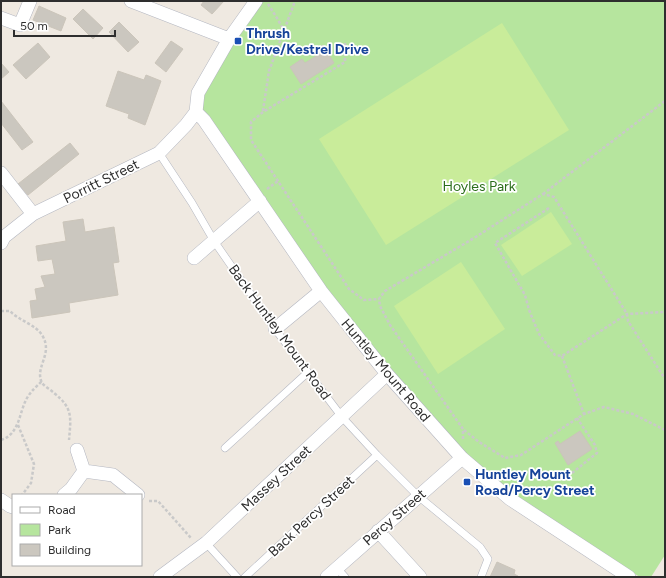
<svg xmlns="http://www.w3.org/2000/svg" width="666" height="578" font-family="Figtree,sans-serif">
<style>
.green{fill:#b6e59e}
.pitch{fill:#c9ec9a}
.building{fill:#cbc7bf;stroke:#cbc5ba}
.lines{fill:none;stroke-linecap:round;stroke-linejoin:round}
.service-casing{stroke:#b4b7c1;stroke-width:8}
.minor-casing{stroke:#b4b7c1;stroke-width:14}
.path{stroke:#c9c9c9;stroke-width:2.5;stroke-dasharray:3 2;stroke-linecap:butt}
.service{stroke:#fff;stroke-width:7}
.minor{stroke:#fff;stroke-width:13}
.transit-dot{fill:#1a4fb4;stroke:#fff;stroke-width:1.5}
.labels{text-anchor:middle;stroke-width:3.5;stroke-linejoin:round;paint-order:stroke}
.transit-label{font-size:14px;font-weight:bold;fill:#164399;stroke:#fff;text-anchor:start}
.street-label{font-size:14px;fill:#2e2e2e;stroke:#fff}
.park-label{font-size:14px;fill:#2c6e1b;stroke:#fff}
</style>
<rect width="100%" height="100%" fill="#efe9e1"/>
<path class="green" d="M 258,1 L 665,1 L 665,555 L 651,577 L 640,577 L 510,499 L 387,374 L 196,112 L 198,93 Z"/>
<path class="pitch" d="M 502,23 L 569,130 L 386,245 L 319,139 Z
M 551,212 L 572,244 L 522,276 L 501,245 Z
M 461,262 L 505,329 L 438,374 L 394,306 Z"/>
<path class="building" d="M 204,1 L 224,1 L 212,14 L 201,5 Z
M 39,6 L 66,18 L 61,31 L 33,20 Z
M 83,9 L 103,28 L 93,39 L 73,19 Z
M 119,22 L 139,42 L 128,52 L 109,32 Z
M 171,41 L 183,49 L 166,72 L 155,63 Z
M 38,43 L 50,57 L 26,79 L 13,65 Z
M 323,45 L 334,63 L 301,84 L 290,67 L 302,59 L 305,63 L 318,55 L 315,51 Z
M 1,63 L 9,72 L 1,79 Z
M 118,71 L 144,80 L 146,75 L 161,81 L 145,125 L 128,118 L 129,114 L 106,106 Z
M 1,101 L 33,142 L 22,150 L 1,123 Z
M 70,143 L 79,154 L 28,195 L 18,184 Z
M 83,219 L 85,232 L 114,227 L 119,262 L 113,263 L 118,295 L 69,303 L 70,312 L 32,318 L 30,301 L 37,300 L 35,289 L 45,287 L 41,276 L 55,274 L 52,259 L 38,261 L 36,246 L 66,241 L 63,222 Z
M 580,431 L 592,449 L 568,465 L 555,443 L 558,441 L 560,444 Z
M 497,562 L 515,570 L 514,574 L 518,576 L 518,577 L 490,577 Z"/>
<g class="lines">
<defs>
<path id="service" d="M 159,153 L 192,203 L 214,241 L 275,329 L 342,417 L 377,455 L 418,496 L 480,547 L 488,559 L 481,577
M 225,448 L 307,373
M 206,543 L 237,577
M 337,568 L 345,577
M 245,577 L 377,455"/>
<path id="minor" d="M 131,1 L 229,39
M 1,18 L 20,25 L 30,1
M 196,112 L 204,120 L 321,291 L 387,374 L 462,458 L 510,499 L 629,577
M 196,112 L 198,93 L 229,39 L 256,1
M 1,173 L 33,214
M 1,243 L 4,237 L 33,214 L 159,153 L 186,125 L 196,112
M 194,258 L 260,201
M 275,329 L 321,291
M 84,471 L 113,475 L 138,495
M 64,495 L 71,489 L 84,471 L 77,450
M 1,500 L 10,506 L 13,507
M 378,531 L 420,577
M 160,577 L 206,543 L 387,374
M 327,577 L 462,458"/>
</defs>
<use href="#service" class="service-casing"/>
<use href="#minor" class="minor-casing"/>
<path class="path" d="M 268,4 L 277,18 L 284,31
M 345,43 L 345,62 L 263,112 L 251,122 L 251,140 L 349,289 L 364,300 L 379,299
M 263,111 L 269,71 L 295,1
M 267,189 L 278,181
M 543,194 L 665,101
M 549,208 L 495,243 L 525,295 L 529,310 L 539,334 L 555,355 L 562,356 L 627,314 L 665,312
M 1,311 L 10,311 C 18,320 36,325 42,335 C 54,354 34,367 42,383 C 44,386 51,390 54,393 C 73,408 71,417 69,440
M 562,356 L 584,414
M 18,425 L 34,464 L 31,483 L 22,495
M 464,430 L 479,442 L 505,458 L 521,455 L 584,414 L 604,407 L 633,414 L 665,430
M 463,439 L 463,429 L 390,325 L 380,306 L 379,299 L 385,291 L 474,238 L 543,194 L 554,197 L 627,314 L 628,321 L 665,379
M 1,440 C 20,434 19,412 27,398 C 31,391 37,386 42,381
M 572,473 L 597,453 L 595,445 L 577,418
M 149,501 L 158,501 L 191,538"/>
<use href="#service" class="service"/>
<use href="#minor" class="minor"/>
</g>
<g class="transit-dot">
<rect x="234" y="37" width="8" height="8" rx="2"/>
<rect x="463" y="478" width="8" height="8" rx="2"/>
</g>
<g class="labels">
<g class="transit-label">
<text x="246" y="38">Thrush<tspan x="246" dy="16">Drive/Kestrel Drive</tspan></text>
<text x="475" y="479">Huntley Mount<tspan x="475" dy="16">Road/Percy Street</tspan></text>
</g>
<g class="street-label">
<text transform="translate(101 181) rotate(-26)" y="5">Porritt Street</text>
<text transform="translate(280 332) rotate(54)" y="5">Back Huntley Mount Road</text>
<text transform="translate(386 370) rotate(50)" y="5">Huntley Mount Road</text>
<text transform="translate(276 478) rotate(-43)" y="5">Massey Street</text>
<text transform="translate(311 516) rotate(-43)" y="5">Back Percy Street</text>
<text transform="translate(394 517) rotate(-41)" y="5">Percy Street</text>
</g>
<g class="park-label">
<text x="479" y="191">Hoyles Park</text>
</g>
</g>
<rect width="666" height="578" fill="none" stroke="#2e2e2e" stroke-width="4"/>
<rect x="12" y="494" width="130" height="72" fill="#ffffff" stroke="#ababab"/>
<rect x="20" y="507" width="20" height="6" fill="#ffffff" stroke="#ababab"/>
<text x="48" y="514" font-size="12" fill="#2e2e2e">Road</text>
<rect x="20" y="524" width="20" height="12" fill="#b6e59e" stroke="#ababab"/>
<text x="48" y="534" font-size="12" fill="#2e2e2e">Park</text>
<rect x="20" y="544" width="20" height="12" fill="#cbc7bf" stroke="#ababab"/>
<text x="48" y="554" font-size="12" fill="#2e2e2e">Building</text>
<path d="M14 30v6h101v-6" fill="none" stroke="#2e2e2e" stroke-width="2"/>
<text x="20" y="30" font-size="12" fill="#2e2e2e" stroke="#ffffff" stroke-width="3" paint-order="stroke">50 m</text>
</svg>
